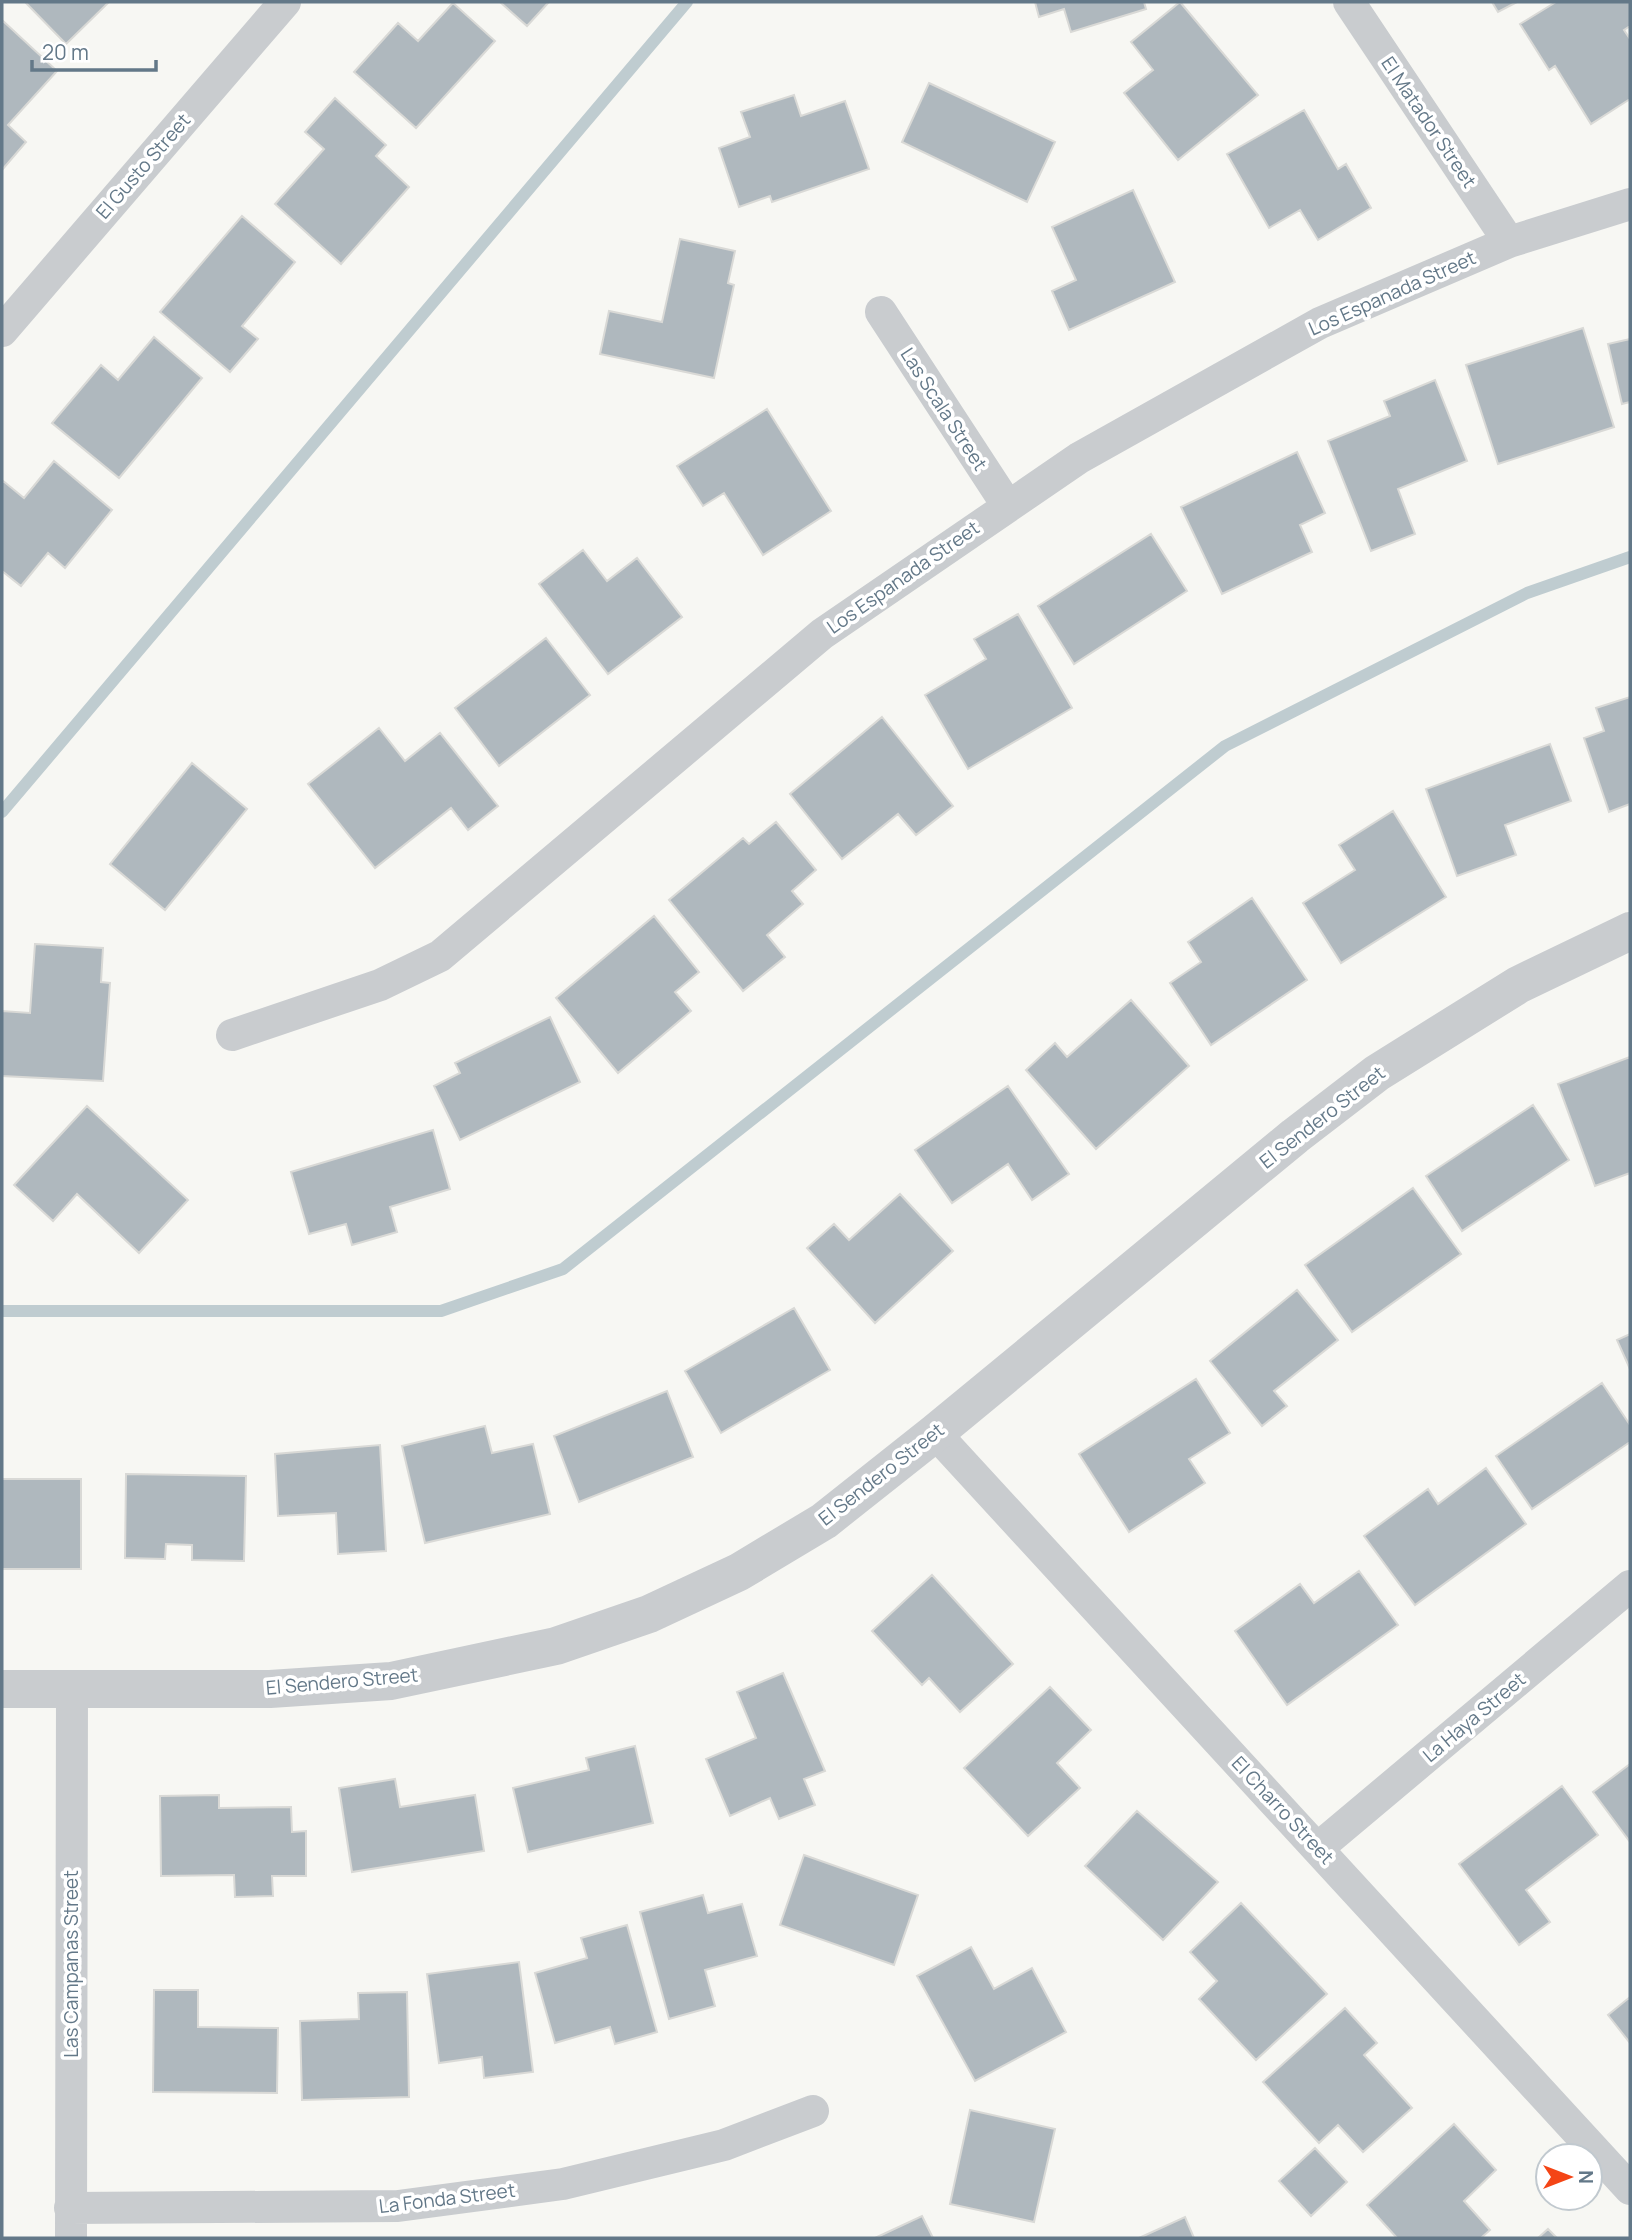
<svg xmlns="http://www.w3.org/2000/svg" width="1632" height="2240" font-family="Manrope,sans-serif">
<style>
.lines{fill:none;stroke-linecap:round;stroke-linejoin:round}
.stream{stroke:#bfccd0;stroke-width:12}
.building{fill:#afb8be;stroke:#d9d9d6;stroke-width:2}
.minor{stroke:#c9cccf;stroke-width:32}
.tertiary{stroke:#c9cccf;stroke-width:38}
.labels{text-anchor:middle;stroke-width:7;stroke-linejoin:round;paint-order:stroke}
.street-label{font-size:19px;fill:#637888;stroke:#fff}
</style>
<rect width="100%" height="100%" fill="#f7f7f3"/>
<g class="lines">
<path class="stream" d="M 2,812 L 687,2
M 2,1311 L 441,1311 L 563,1269 L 1225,746 L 1527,593 L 1630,557"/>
</g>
<path class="building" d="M 25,2 L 109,2 L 66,44 Z
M 500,2 L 549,2 L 527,26 Z
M 1035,2 L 1144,2 L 1146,9 L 1071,32 L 1064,9 L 1039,17 Z
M 1180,2 L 1258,95 L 1178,160 L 1124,93 L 1153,70 L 1131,42 Z
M 1492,2 L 1517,2 L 1498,12 Z
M 1556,2 L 1630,2 L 1630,26 L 1624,30 L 1630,39 L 1630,99 L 1591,124 L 1555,66 L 1549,70 L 1520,24 Z
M 453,3 L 495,41 L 416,128 L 354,72 L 398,23 L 418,41 Z
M 2,20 L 57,71 L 8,125 L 26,142 L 2,170 Z
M 929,83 L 1055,142 L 1027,202 L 902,142 Z
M 794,95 L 801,116 L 845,101 L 869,169 L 772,202 L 770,196 L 739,207 L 719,148 L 750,137 L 741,112 Z
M 335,98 L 386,145 L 376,156 L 409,187 L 341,264 L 275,204 L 324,149 L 305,132 Z
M 1304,110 L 1338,169 L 1346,164 L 1371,208 L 1318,240 L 1300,210 L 1269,228 L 1227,154 Z
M 1133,190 L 1175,282 L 1069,330 L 1052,291 L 1076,280 L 1052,227 Z
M 242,216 L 295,262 L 242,326 L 258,339 L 230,372 L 160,312 Z
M 680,239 L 735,251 L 728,283 L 734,285 L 714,378 L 600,354 L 609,311 L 662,322 Z
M 1583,328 L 1614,427 L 1498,464 L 1466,365 Z
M 154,337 L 202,378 L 119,478 L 52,423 L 101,365 L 118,380 Z
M 1630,339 L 1630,402 L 1622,404 L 1608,344 Z
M 1435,380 L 1467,461 L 1398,489 L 1415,534 L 1371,551 L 1328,441 L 1390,416 L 1384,401 Z
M 767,409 L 831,511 L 763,555 L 724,493 L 703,506 L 677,466 Z
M 1297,452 L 1325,513 L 1300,525 L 1312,552 L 1222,594 L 1181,507 Z
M 54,461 L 112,510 L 65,568 L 48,553 L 21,586 L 2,571 L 2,480 L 24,498 Z
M 1151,534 L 1187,591 L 1074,664 L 1038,606 Z
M 583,550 L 607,581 L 637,558 L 682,617 L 608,674 L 539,584 Z
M 1018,614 L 1072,708 L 968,769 L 925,695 L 986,659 L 974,639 Z
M 546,638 L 590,695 L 499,766 L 455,708 Z
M 1630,697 L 1630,804 L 1609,812 L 1584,738 L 1604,731 L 1596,708 Z
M 882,717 L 953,806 L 916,835 L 898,814 L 842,859 L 790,794 Z
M 379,728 L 405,761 L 440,733 L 498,806 L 468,830 L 451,808 L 375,868 L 308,784 Z
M 1550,744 L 1571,801 L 1505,825 L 1516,855 L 1457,876 L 1426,789 Z
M 192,763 L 247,809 L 165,910 L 110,864 Z
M 1393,811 L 1446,897 L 1341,963 L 1303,903 L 1355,870 L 1339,845 Z
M 776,822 L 816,870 L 792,891 L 803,904 L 767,935 L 785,957 L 743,991 L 669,900 L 743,838 L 749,844 Z
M 1252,898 L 1307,980 L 1211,1045 L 1170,983 L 1201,962 L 1188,942 Z
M 654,916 L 699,972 L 675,992 L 691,1011 L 618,1073 L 556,998 Z
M 35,944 L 103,948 L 101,982 L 110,983 L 103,1081 L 2,1076 L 2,1011 L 30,1013 Z
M 1131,1000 L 1189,1066 L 1096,1149 L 1026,1070 L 1055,1043 L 1067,1057 Z
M 550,1017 L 580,1082 L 460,1140 L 434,1086 L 460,1073 L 455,1063 Z
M 1630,1057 L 1630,1173 L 1595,1186 L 1558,1084 Z
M 1008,1086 L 1069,1174 L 1032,1200 L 1008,1164 L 952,1203 L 915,1150 Z
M 1533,1105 L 1569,1160 L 1462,1231 L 1426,1176 Z
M 87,1106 L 188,1200 L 139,1253 L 77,1194 L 53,1221 L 14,1185 Z
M 433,1130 L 450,1189 L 390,1207 L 397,1232 L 352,1245 L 346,1224 L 309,1234 L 291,1172 Z
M 1413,1188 L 1461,1254 L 1352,1332 L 1305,1265 Z
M 900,1194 L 953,1251 L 875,1323 L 807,1248 L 834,1224 L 849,1240 Z
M 1297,1290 L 1338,1340 L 1274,1391 L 1287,1406 L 1262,1426 L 1210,1361 Z
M 794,1308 L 830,1370 L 721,1433 L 685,1371 Z
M 1630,1334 L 1630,1369 L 1617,1340 Z
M 1196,1379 L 1230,1433 L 1189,1459 L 1205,1483 L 1129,1532 L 1079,1454 Z
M 1602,1383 L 1630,1425 L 1630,1442 L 1532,1509 L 1496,1456 Z
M 667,1391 L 693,1457 L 579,1502 L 554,1436 Z
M 485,1426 L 492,1453 L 533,1444 L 550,1514 L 425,1543 L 402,1446 Z
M 380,1445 L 386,1551 L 338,1554 L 336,1513 L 278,1516 L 275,1454 Z
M 1486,1468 L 1526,1524 L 1415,1605 L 1364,1536 L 1428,1489 L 1438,1504 Z
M 126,1474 L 246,1476 L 244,1561 L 192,1560 L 192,1545 L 166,1544 L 165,1559 L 125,1558 Z
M 2,1479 L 81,1479 L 81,1569 L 2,1569 Z
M 1359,1571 L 1398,1625 L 1287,1705 L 1235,1631 L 1300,1584 L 1314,1603 Z
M 932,1575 L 1013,1664 L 960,1712 L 929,1678 L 922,1685 L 872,1631 Z
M 783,1673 L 825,1771 L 804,1779 L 815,1805 L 779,1819 L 770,1798 L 730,1816 L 706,1759 L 756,1738 L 737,1692 Z
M 1050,1687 L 1091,1730 L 1057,1763 L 1080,1788 L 1028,1836 L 964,1768 Z
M 635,1746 L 653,1823 L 528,1852 L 513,1788 L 589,1770 L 586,1758 Z
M 1630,1764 L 1630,1842 L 1593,1792 Z
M 395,1779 L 400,1807 L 475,1795 L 484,1851 L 352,1872 L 339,1788 Z
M 1562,1786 L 1598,1835 L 1526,1890 L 1550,1922 L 1519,1945 L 1459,1864 Z
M 219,1795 L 219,1808 L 291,1807 L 292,1832 L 306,1831 L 306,1876 L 272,1876 L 273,1896 L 235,1897 L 234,1875 L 161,1876 L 160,1796 Z
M 1137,1811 L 1218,1882 L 1163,1940 L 1085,1866 Z
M 804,1855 L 918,1895 L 894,1965 L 780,1925 Z
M 703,1895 L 708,1913 L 742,1904 L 757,1956 L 705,1970 L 715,2006 L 669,2019 L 640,1912 Z
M 1241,1903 L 1327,1994 L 1256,2060 L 1199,1999 L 1217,1981 L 1190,1952 Z
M 627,1925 L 657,2032 L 615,2044 L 610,2027 L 555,2043 L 535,1973 L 587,1958 L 581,1938 Z
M 971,1947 L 994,1989 L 1032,1968 L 1066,2032 L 975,2081 L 917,1976 Z
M 519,1962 L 533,2072 L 484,2078 L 482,2057 L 439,2063 L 427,1974 Z
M 154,1990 L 198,1990 L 198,2027 L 278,2028 L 277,2093 L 153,2092 Z
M 407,1992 L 409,2097 L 302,2100 L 300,2021 L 359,2019 L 358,1993 Z
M 1630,1997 L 1630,2043 L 1608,2015 Z
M 1345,2008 L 1377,2043 L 1364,2055 L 1412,2108 L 1363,2152 L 1338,2125 L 1319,2143 L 1263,2082 Z
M 970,2110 L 1055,2129 L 1034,2222 L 950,2204 Z
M 1454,2124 L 1496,2170 L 1464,2201 L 1490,2230 L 1481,2238 L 1397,2238 L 1367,2205 Z
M 1315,2148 L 1347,2182 L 1311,2216 L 1279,2181 Z
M 922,2216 L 933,2238 L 875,2238 Z
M 1185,2217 L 1194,2238 L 1139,2238 Z
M 1548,2229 L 1557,2238 L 1538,2238 Z"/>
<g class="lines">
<path class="minor" d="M 1349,2 L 1509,242
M 881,312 L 1007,505
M 2,331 L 285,2
M 232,1035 L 380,985 L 440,956 L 822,634 L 1079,458 L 1320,323 L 1509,242 L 1630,204
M 935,1433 L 1630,2189
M 1318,1848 L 1630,1586
M 70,2208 L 398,2206 L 563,2184 L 724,2145 L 813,2111
M 71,2238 L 72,1690"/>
<path class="tertiary" d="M 2,1689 L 270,1689 L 391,1681 L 556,1646 L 649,1614 L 739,1572 L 824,1521 L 935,1433 L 1295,1136 L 1377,1073 L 1518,985 L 1630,931"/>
</g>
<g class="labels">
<g class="street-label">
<text transform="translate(1429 122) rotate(56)" y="7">El Matador Street</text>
<text transform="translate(143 166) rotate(-49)" y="7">El Gusto Street</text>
<text transform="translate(1392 293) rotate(-24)" y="7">Los Espanada Street</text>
<text transform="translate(944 409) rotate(57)" y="7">Las Scala Street</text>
<text transform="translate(903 577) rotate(-35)" y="7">Los Espanada Street</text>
<text transform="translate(1322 1117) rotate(-38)" y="7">El Sendero Street</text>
<text transform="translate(881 1474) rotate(-38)" y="7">El Sendero Street</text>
<text transform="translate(342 1681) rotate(-5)" y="7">El Sendero Street</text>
<text transform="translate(1474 1717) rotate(-40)" y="7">La Haya Street</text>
<text transform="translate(1283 1810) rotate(47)" y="7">El Charro Street</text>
<text transform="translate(71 1964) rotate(-90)" y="7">Las Campanas Street</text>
<text transform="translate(447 2198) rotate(-7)" y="7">La Fonda Street</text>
</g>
</g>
<rect width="1632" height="2240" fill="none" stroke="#637888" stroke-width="7"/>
<g transform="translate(1569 2177) rotate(90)"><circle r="33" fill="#ffffff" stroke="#c1c9cf" stroke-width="2"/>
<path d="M0-5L12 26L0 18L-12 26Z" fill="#f44516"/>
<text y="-10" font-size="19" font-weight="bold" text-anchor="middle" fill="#637888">N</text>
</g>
<path d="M32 60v10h124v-10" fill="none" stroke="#637888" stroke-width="3.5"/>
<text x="42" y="60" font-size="21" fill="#637888" stroke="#ffffff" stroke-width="5" paint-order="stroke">20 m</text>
</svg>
